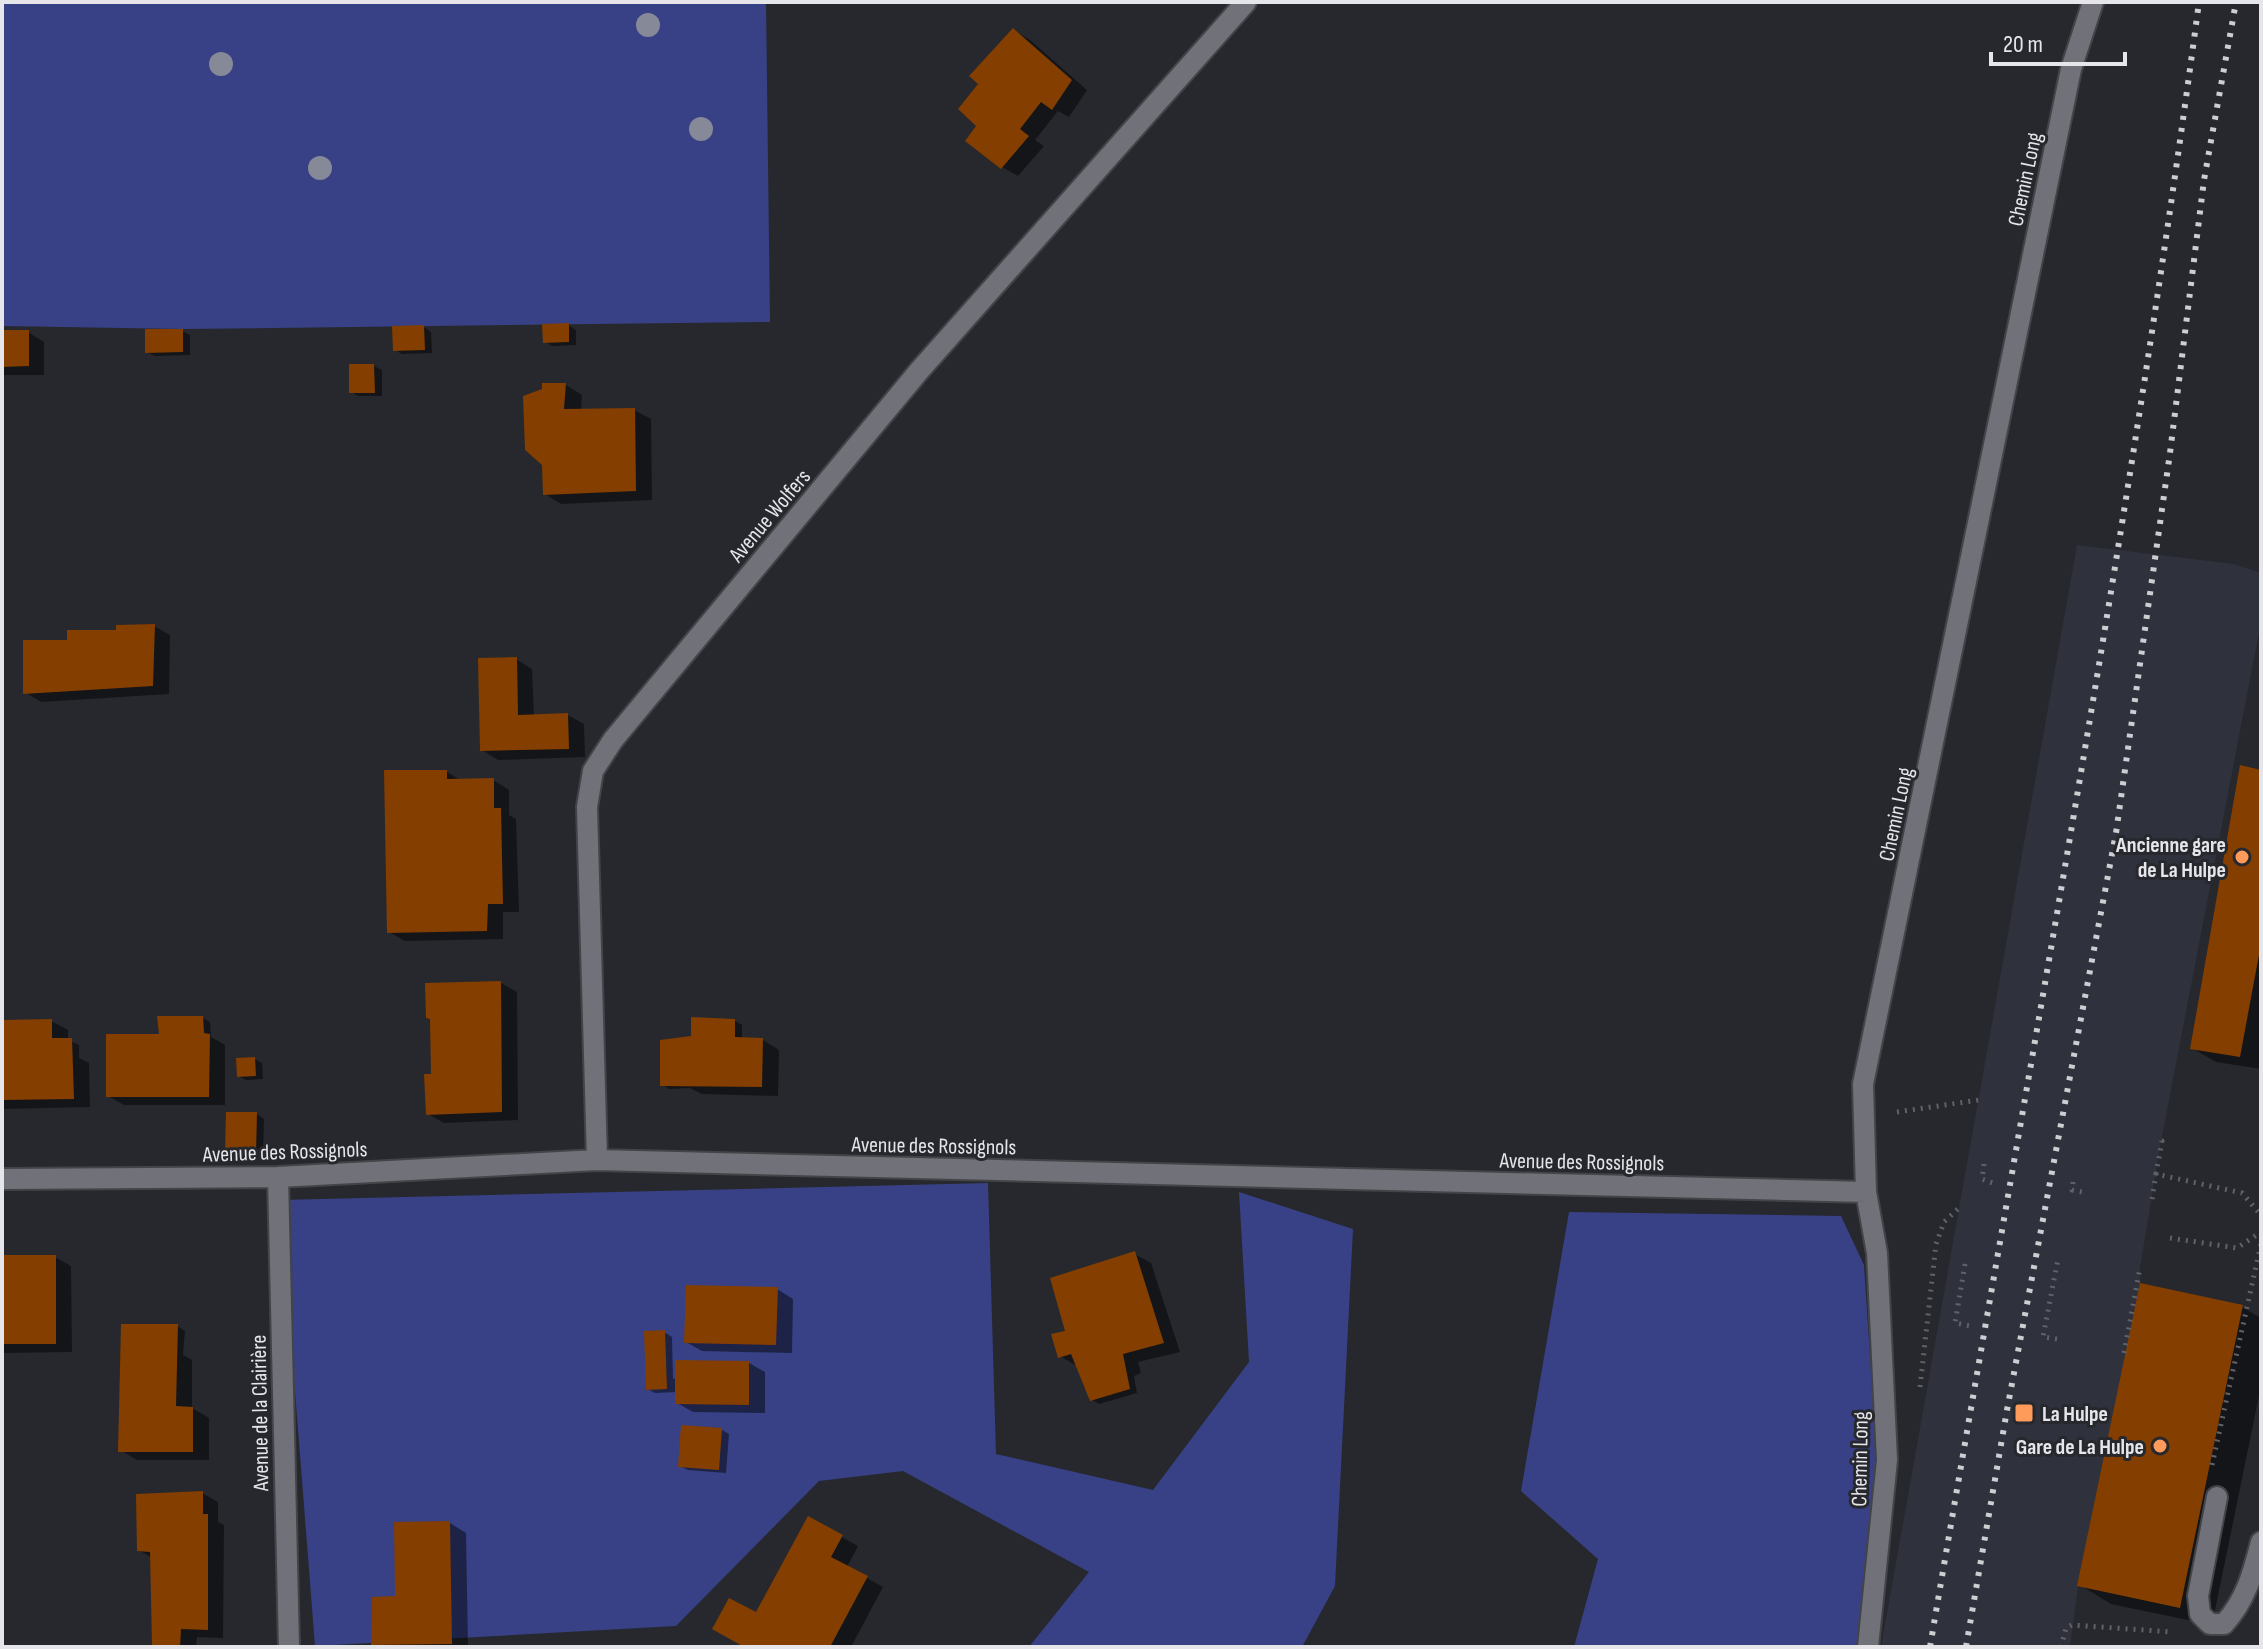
<svg xmlns="http://www.w3.org/2000/svg" width="2263" height="1649" font-family="'Sofia Sans Condensed',sans-serif">
<style>
.built{fill:#2f313c}
.green{fill:#384185}
.shadow{fill:#0007}
.building{fill:#843e00}
.lines{fill:none;stroke-linecap:round;stroke-linejoin:round}
.lane-casing{stroke:#434448;stroke-width:24}
.street-casing{stroke:#434448;stroke-width:24}
.path{stroke:#616267;stroke-width:5;stroke-dasharray:2 6;stroke-linecap:butt}
.lane{stroke:#717279;stroke-width:20}
.street{stroke:#717279;stroke-width:20}
.rail{stroke:#cdcdd2;stroke-width:6;stroke-dasharray:4 8;stroke-linecap:butt}
.tree{fill:#868997}
.poi-dot{fill:#ff9b5a;stroke:#26282d;stroke-width:3}
.labels{text-anchor:middle;stroke-width:6;stroke-linejoin:round;paint-order:stroke}
.street-label{font-size:22px;fill:#e6e6ea;stroke:#26282d}
.poi-label{font-size:22px;font-weight:bold;fill:#e6e6ea;stroke:#26282d;text-anchor:end}
</style>
<rect width="100%" height="100%" fill="#26282d"/>
<path class="built" d="M 2077,545 L 2234,564 L 2261,573 L 2261,622 L 2160,1147 L 2140,1268 L 2140,1283 L 2180,1608 L 2078,1586 L 2070,1647 L 1881,1647 Z"/>
<path class="green" d="M 2,2 L 766,2 L 770,322 L 183,329 L 2,326 Z
M 988,1183 L 996,1454 L 1153,1490 L 1249,1362 L 1239,1192 L 1353,1229 L 1335,1586 L 1302,1647 L 1029,1647 L 1089,1572 L 903,1471 L 819,1481 L 676,1626 L 315,1646 L 280,1200 Z
M 1569,1212 L 1841,1216 L 1864,1265 L 1878,1478 L 1865,1647 L 1574,1647 L 1598,1559 L 1521,1491 Z"/>
<path class="shadow" d="M 1013,30 L 1030,40 L 1087,90 L 1069,117 L 1058,111 L 1035,140 L 1044,146 L 1018,176 L 1002,167 L 979,126 L 981,84 Z
M 568,325 L 576,330 L 576,345 L 552,346 L 544,341 Z
M 424,327 L 431,332 L 432,353 L 402,354 L 395,350 Z
M 182,331 L 190,335 L 190,355 L 155,356 L 147,352 Z
M 2,332 L 28,332 L 44,342 L 44,375 L 2,375 Z
M 374,366 L 382,370 L 382,396 L 358,396 L 351,392 Z
M 566,385 L 582,395 L 581,411 L 634,410 L 651,419 L 652,500 L 561,504 L 545,494 L 544,391 Z
M 154,626 L 170,635 L 169,694 L 41,702 L 25,692 L 69,642 Z
M 516,659 L 532,669 L 534,716 L 568,715 L 584,724 L 585,757 L 498,760 L 482,750 Z
M 447,772 L 462,781 L 493,780 L 509,790 L 509,815 L 516,819 L 519,912 L 503,912 L 503,939 L 405,941 L 389,932 Z
M 2261,772 L 2261,1069 L 2216,1062 L 2192,1048 Z
M 501,983 L 517,992 L 518,1120 L 444,1123 L 428,1114 L 433,1076 Z
M 203,1018 L 210,1022 L 211,1037 L 225,1045 L 225,1105 L 124,1105 L 108,1096 Z
M 51,1021 L 68,1030 L 68,1040 L 79,1045 L 79,1058 L 89,1063 L 90,1107 L 2,1109 L 2,1022 Z
M 735,1021 L 742,1025 L 742,1040 L 763,1040 L 779,1050 L 778,1096 L 702,1094 L 690,1088 L 669,1089 L 662,1084 L 686,1040 Z
M 255,1059 L 262,1063 L 263,1079 L 246,1080 L 238,1076 Z
M 257,1114 L 264,1119 L 263,1158 L 235,1157 L 227,1152 Z
M 1135,1254 L 1151,1263 L 1180,1352 L 1138,1362 L 1141,1373 L 1134,1376 L 1137,1393 L 1099,1404 L 1091,1399 L 1077,1366 L 1060,1356 L 1068,1332 Z
M 2,1257 L 55,1257 L 71,1266 L 72,1352 L 2,1353 Z
M 777,1289 L 793,1299 L 792,1353 L 702,1351 L 686,1342 Z
M 2242,1307 L 2261,1318 L 2261,1386 L 2212,1625 L 2111,1604 L 2080,1585 Z
M 177,1326 L 185,1331 L 183,1355 L 192,1360 L 192,1408 L 209,1418 L 209,1460 L 137,1460 L 120,1450 Z
M 664,1332 L 672,1337 L 673,1379 L 749,1363 L 765,1372 L 765,1413 L 693,1412 L 677,1403 L 677,1392 L 655,1393 L 648,1389 Z
M 722,1430 L 729,1434 L 726,1473 L 688,1470 L 680,1466 Z
M 202,1493 L 218,1502 L 218,1522 L 224,1525 L 223,1638 L 197,1637 L 196,1647 L 154,1647 L 152,1558 L 139,1550 Z
M 808,1518 L 858,1546 L 847,1567 L 883,1587 L 851,1647 L 749,1647 L 757,1615 Z
M 450,1523 L 466,1533 L 468,1647 L 379,1647 L 373,1644 L 397,1598 Z"/>
<path class="building" d="M 1013,28 L 1072,80 L 1052,110 L 1041,102 L 1020,129 L 1029,136 L 1001,169 L 965,141 L 976,126 L 958,109 L 978,84 L 969,76 Z
M 569,323 L 569,342 L 543,343 L 542,324 Z
M 424,325 L 425,350 L 393,351 L 392,326 Z
M 145,329 L 183,329 L 183,352 L 145,353 Z
M 2,330 L 29,330 L 29,366 L 2,367 Z
M 349,364 L 374,364 L 375,393 L 349,393 Z
M 542,383 L 566,383 L 564,409 L 635,408 L 636,491 L 543,495 L 542,465 L 525,450 L 523,396 L 542,389 Z
M 155,624 L 153,686 L 23,694 L 23,640 L 67,640 L 67,630 L 116,630 L 116,625 Z
M 517,657 L 518,715 L 568,713 L 569,749 L 480,751 L 478,658 Z
M 2240,765 L 2261,770 L 2261,944 L 2240,1057 L 2190,1049 Z
M 384,770 L 447,770 L 447,779 L 494,778 L 494,808 L 501,808 L 503,904 L 488,904 L 487,931 L 387,933 Z
M 501,981 L 502,1112 L 426,1115 L 424,1074 L 431,1074 L 430,1019 L 426,1018 L 425,983 Z
M 157,1016 L 203,1016 L 204,1033 L 210,1034 L 209,1097 L 106,1097 L 106,1034 L 159,1034 Z
M 691,1017 L 735,1019 L 735,1037 L 763,1038 L 762,1087 L 660,1086 L 660,1040 L 691,1036 Z
M 52,1019 L 52,1038 L 72,1038 L 74,1099 L 2,1100 L 2,1020 Z
M 255,1057 L 256,1076 L 237,1077 L 236,1058 Z
M 226,1112 L 257,1112 L 256,1154 L 225,1153 Z
M 1135,1251 L 1164,1343 L 1123,1354 L 1130,1389 L 1090,1401 L 1071,1354 L 1058,1358 L 1051,1334 L 1065,1331 L 1050,1278 Z
M 2,1255 L 56,1255 L 56,1344 L 2,1344 Z
M 2140,1283 L 2243,1305 L 2180,1608 L 2077,1586 Z
M 686,1285 L 778,1287 L 776,1345 L 684,1343 Z
M 121,1324 L 178,1324 L 176,1406 L 193,1407 L 193,1452 L 118,1452 Z
M 665,1330 L 667,1389 L 646,1390 L 644,1331 Z
M 675,1360 L 749,1361 L 749,1405 L 675,1404 Z
M 681,1425 L 722,1428 L 719,1470 L 678,1467 Z
M 203,1491 L 203,1514 L 208,1514 L 208,1630 L 181,1629 L 180,1647 L 152,1647 L 150,1552 L 137,1551 L 136,1494 Z
M 808,1516 L 843,1535 L 831,1557 L 868,1576 L 830,1647 L 744,1647 L 712,1629 L 729,1598 L 756,1612 Z
M 450,1521 L 452,1644 L 371,1645 L 372,1597 L 395,1596 L 394,1522 Z"/>
<g class="lines">
<defs>
<path id="lane" d="M 2217,1497 L 2198,1596 L 2200,1614 L 2210,1624 L 2224,1624 C 2246,1600 2253,1573 2261,1542"/>
<path id="street" d="M 597,1160 L 587,807 L 593,771 L 613,740 L 919,371 L 1246,2
M 278,1177 L 289,1647
M 2,1179 L 278,1177 L 597,1160 L 1866,1192
M 1868,1647 L 1887,1460 L 1877,1253 L 1866,1192 L 1863,1084 L 2071,69 L 2093,2"/>
</defs>
<use href="#lane" class="lane-casing"/>
<use href="#street" class="street-casing"/>
<path class="path" d="M 1897,1112 L 1979,1100
M 1984,1164 L 1982,1179 L 1995,1184
M 2156,1174 L 2162,1141 L 2157,1140
M 2073,1182 L 2072,1190 L 2082,1192
M 2152,1199 L 2156,1174 L 2242,1193 L 2261,1215
M 2170,1238 L 2237,1248 L 2261,1232
M 1965,1264 L 1955,1323 L 1971,1326
M 2057,1339 L 2043,1337 L 2058,1259
M 2124,1353 L 2140,1268
M 1920,1387 L 1936,1244 L 1944,1222 L 1961,1206
M 2212,1465 L 2261,1244
M 2061,1647 L 2066,1628 L 2072,1625 L 2172,1632"/>
<use href="#lane" class="lane"/>
<use href="#street" class="street"/>
<path class="rail" d="M 1930,1647 C 2023,1099 2126,553 2199,2
M 1966,1647 L 2007,1410 L 2116,833 L 2170,453 L 2204,180 L 2236,2"/>
</g>
<g class="tree">
<circle cx="648" cy="25" r="12"/>
<circle cx="221" cy="64" r="12"/>
<circle cx="701" cy="129" r="12"/>
<circle cx="320" cy="168" r="12"/>
</g>
<g class="poi-dot">
<circle cx="2242" cy="857" r="8"/>
<rect x="2014" y="1403" width="20" height="20" rx="4"/>
<circle cx="2160" cy="1446" r="8"/>
</g>
<g class="labels">
<g class="street-label">
<text transform="translate(2024 179) rotate(-78)" y="8">Chemin Long</text>
<text transform="translate(769 515) rotate(-50)" y="8">Avenue Wolfers</text>
<text transform="translate(1895 814) rotate(-78)" y="8">Chemin Long</text>
<text transform="translate(934 1145) rotate(1)" y="8">Avenue des Rossignols</text>
<text transform="translate(285 1151) rotate(-2)" y="8">Avenue des Rossignols</text>
<text transform="translate(1582 1161) rotate(1)" y="8">Avenue des Rossignols</text>
<text transform="translate(259 1413) rotate(-91)" y="8">Avenue de la Clairière</text>
<text transform="translate(1859 1459) rotate(-89)" y="8">Chemin Long</text>
</g>
<g class="poi-label">
<text x="2226" y="852">Ancienne gare<tspan x="2226" dy="25">de La Hulpe</tspan></text>
<text x="2042" y="1421" text-anchor="start">La Hulpe</text>
<text x="2144" y="1454">Gare de La Hulpe</text>
</g>
</g>
<rect width="2263" height="1649" fill="none" stroke="#e6e6ea" stroke-width="8"/>
<path d="M1991 52v12h134v-12" fill="none" stroke="#e6e6ea" stroke-width="4"/>
<text x="2003" y="52" font-size="24" fill="#e6e6ea" stroke="#26282d" stroke-width="6" paint-order="stroke">20 m</text>
</svg>
